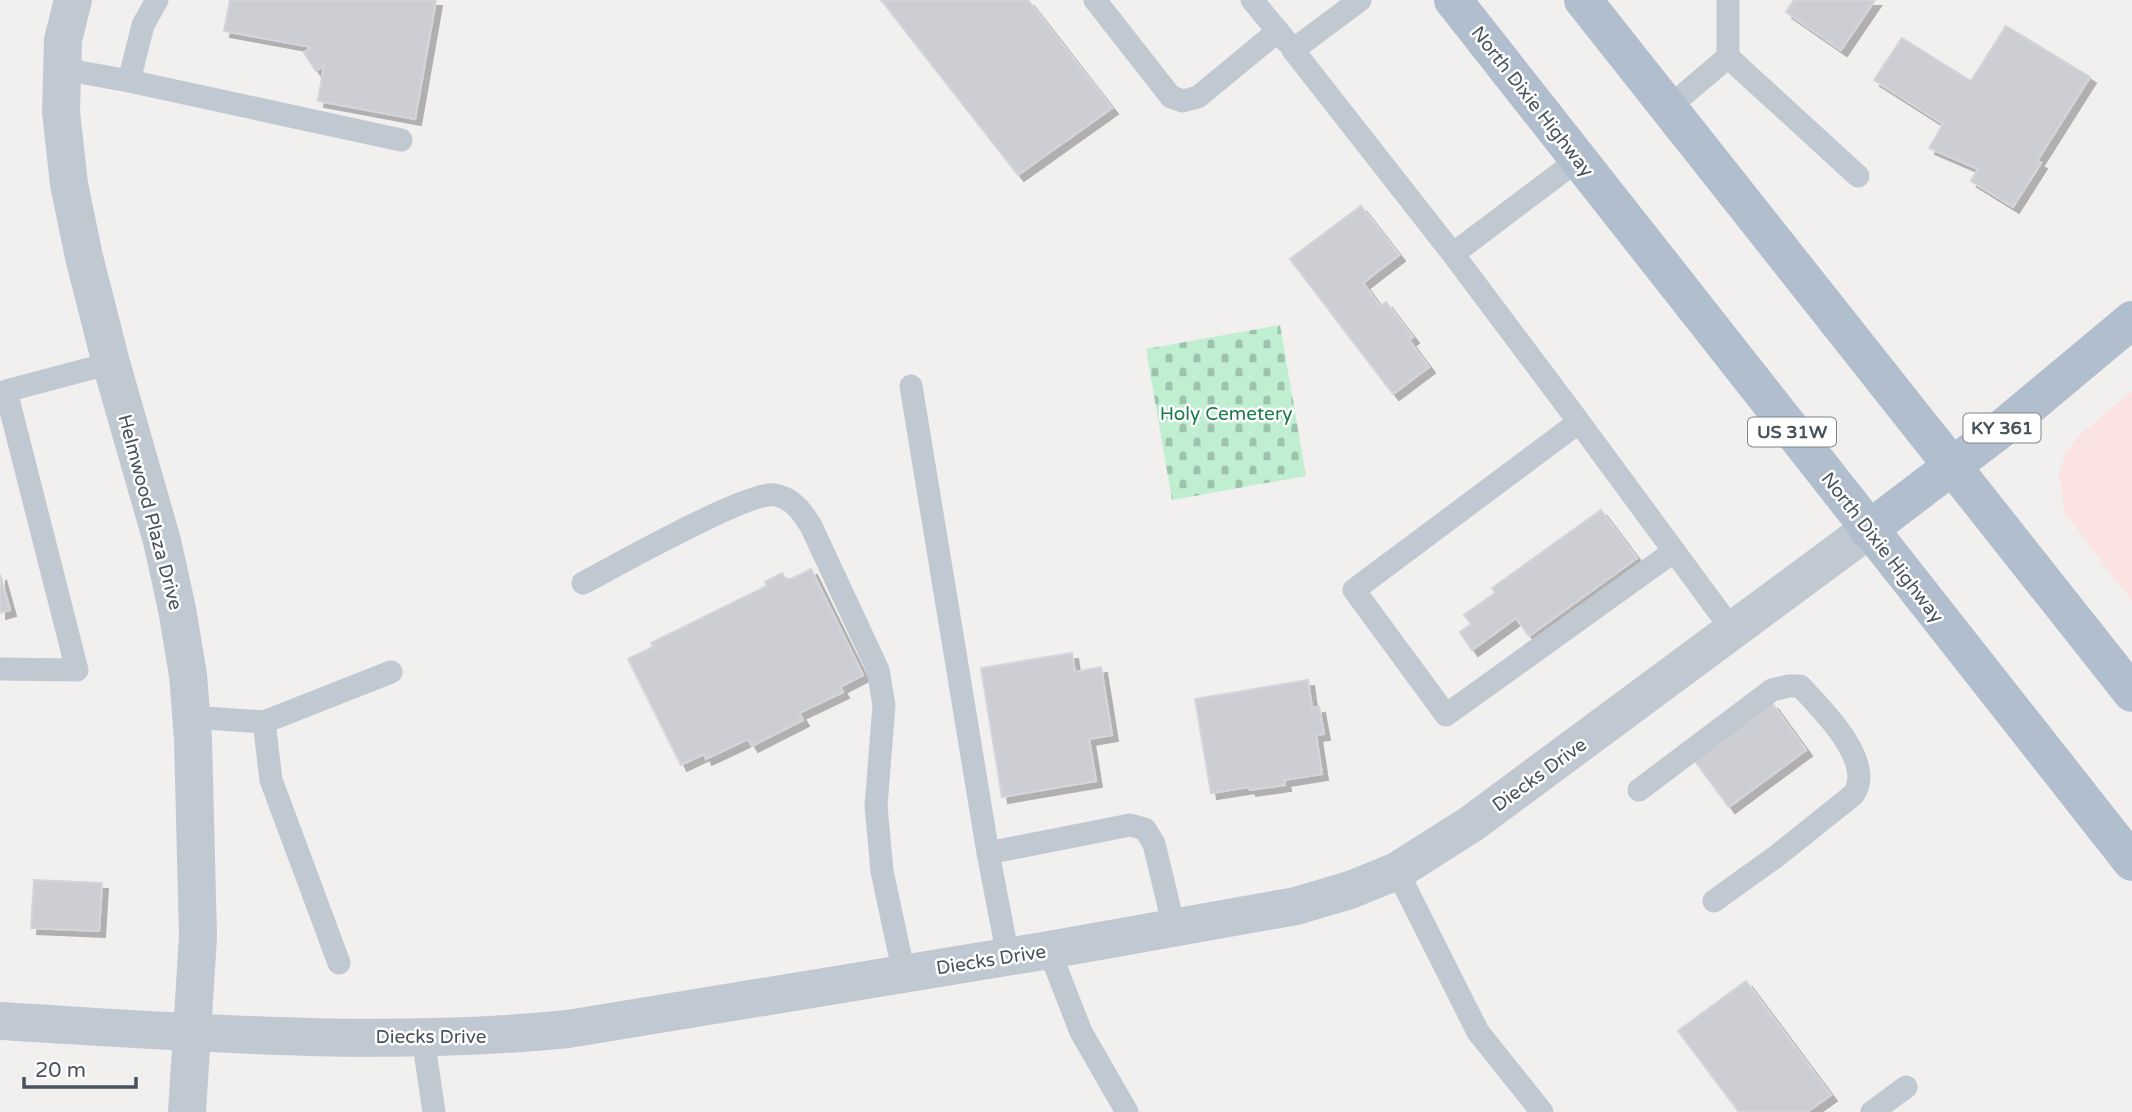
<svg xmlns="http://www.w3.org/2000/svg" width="2132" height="1112" font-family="'Varela Round',sans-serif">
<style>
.medical{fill:#fae3e1}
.cemetery{fill:url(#cemetery-stones)}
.building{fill:#ccced4;stroke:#d3d5db;stroke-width:2;filter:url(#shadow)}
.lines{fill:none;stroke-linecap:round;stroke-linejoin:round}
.service{stroke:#c0c9d1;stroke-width:23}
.minor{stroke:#c0c9d1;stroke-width:38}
.primary{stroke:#b0becd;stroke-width:38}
.labels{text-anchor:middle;stroke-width:5;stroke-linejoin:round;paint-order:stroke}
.shield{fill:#fff;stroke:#7f868d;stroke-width:2}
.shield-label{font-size:18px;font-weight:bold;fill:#48525c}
.street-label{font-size:19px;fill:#48525c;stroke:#fff}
.park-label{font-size:19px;fill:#1a7c4c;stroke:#fff}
</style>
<defs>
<pattern id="cemetery-stones" width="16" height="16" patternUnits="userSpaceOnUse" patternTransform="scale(1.75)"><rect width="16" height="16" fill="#bfeed1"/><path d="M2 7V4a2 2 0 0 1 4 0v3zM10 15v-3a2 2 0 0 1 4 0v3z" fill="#9dc3ad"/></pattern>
<filter id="shadow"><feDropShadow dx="6" dy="6" stdDeviation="0" flood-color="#0004"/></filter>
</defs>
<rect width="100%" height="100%" fill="#f2efef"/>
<path class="medical" d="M 2132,391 L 2132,601 L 2065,513 L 2059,473 L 2066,452 L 2081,434 Z"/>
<path class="cemetery" d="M 1280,325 L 1306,476 L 1172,500 L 1146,349 Z"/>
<path class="building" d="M 230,0 L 436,0 L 415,119 L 318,101 L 324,65 L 316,71 L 304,53 L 311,47 L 224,31 Z
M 881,0 L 1028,0 L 1112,108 L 1018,175 Z
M 1794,0 L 1875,0 L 1841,50 L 1786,12 Z
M 2006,26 L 2090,77 L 2037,161 L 2041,163 L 2013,207 L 1971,181 L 1978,169 L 1929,148 L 1943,124 L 1874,80 L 1902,38 L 1971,81 Z
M 1361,206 L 1399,255 L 1363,283 L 1380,306 L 1386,302 L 1413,337 L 1409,340 L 1429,367 L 1393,394 L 1290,259 Z
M 1601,510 L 1637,558 L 1529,636 L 1516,618 L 1472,650 L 1460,632 L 1471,624 L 1464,615 L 1495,593 L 1492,588 Z
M 811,569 L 863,675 L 840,687 L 843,692 L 799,713 L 803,720 L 752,746 L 748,739 L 706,759 L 704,754 L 681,765 L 628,659 L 653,647 L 651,643 L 767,586 L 765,582 L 782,573 L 787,581 Z
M 0,574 L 10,610 L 0,613 Z
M 1072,653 L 1075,672 L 1101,667 L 1112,735 L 1089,739 L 1096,781 L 1002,797 L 981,668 Z
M 1308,680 L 1312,708 L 1319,707 L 1324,734 L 1316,735 L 1322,774 L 1284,780 L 1285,785 L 1250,790 L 1249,787 L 1211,793 L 1195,699 Z
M 1772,703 L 1806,750 L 1729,807 L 1694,760 Z
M 34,880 L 102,883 L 99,931 L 31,928 Z
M 1746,981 L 1831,1095 L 1807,1112 L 1739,1112 L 1678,1031 Z"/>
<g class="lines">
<path class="service" d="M 1095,0 L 1171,97 L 1183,101 L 1198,97 L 1278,31
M 1252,0 L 1287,42
M 1360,0 L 1293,50 L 1453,254
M 1728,57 L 1728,0
M 63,69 L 129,81 L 401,140
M 129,81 L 143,25 L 157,0
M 1668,108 L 1728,57 L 1858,176
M 911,386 L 988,853
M 1579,422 L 1453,254 L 1579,159
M 1673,552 L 1446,715 L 1354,590 L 1579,422 L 1733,631
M 583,583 C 614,567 749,490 775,495 C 793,498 802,512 811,526 L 878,670 L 884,705 L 876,806 L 882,871 L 904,974
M 0,669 L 77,670 L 6,391 L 111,363
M 191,717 L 264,722 L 391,672
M 264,722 L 271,780 L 339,963
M 1639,790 L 1772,690 L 1789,686 L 1800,686 C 1821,708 1877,763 1853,795 L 1778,855 L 1714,901
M 1397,871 L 1478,1032 L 1542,1112
M 1049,950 L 1081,1032 L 1127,1112
M 1008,956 L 988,853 L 1130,825 L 1145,829 L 1154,844 L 1174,927
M 423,1038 L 434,1112
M 1872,1112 L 1906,1087"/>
<path class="minor" d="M 73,0 L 63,40 L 61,112 L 69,184 L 84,257 L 111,363 L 162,541 L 177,609 L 188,675 L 193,738 L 198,937 L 187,1112
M 0,1021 C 188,1032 380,1048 568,1029 L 1049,950 L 1296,906 L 1350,890 L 1397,871 L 1471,824 L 1868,530"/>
<path class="primary" d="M 1453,0 L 2132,862
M 1583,0 L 2132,693
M 1868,530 L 2005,426 L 2132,320"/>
</g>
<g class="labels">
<g class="shield">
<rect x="1963.5" y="413.5" width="77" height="29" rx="5"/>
<rect x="1748" y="417.5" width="88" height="29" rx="5"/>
</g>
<g class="shield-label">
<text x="2002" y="434">KY 361</text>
<text x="1792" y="438">US 31W</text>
</g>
<g class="street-label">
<text transform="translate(1533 101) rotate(52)" y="7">North Dixie Highway</text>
<text transform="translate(151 512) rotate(75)" y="7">Helmwood Plaza Drive</text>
<text transform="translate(1883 547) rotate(52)" y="7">North Dixie Highway</text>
<text transform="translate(1539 774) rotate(-36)" y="7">Diecks Drive</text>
<text transform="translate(991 959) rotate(-9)" y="7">Diecks Drive</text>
<text x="431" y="1043">Diecks Drive</text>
</g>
<g class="park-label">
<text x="1226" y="420">Holy Cemetery</text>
</g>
</g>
<path d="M24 1077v10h112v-10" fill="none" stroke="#48525c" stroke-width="3.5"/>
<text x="35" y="1077" font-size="21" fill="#48525c" stroke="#ffffff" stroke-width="5" paint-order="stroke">20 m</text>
</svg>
